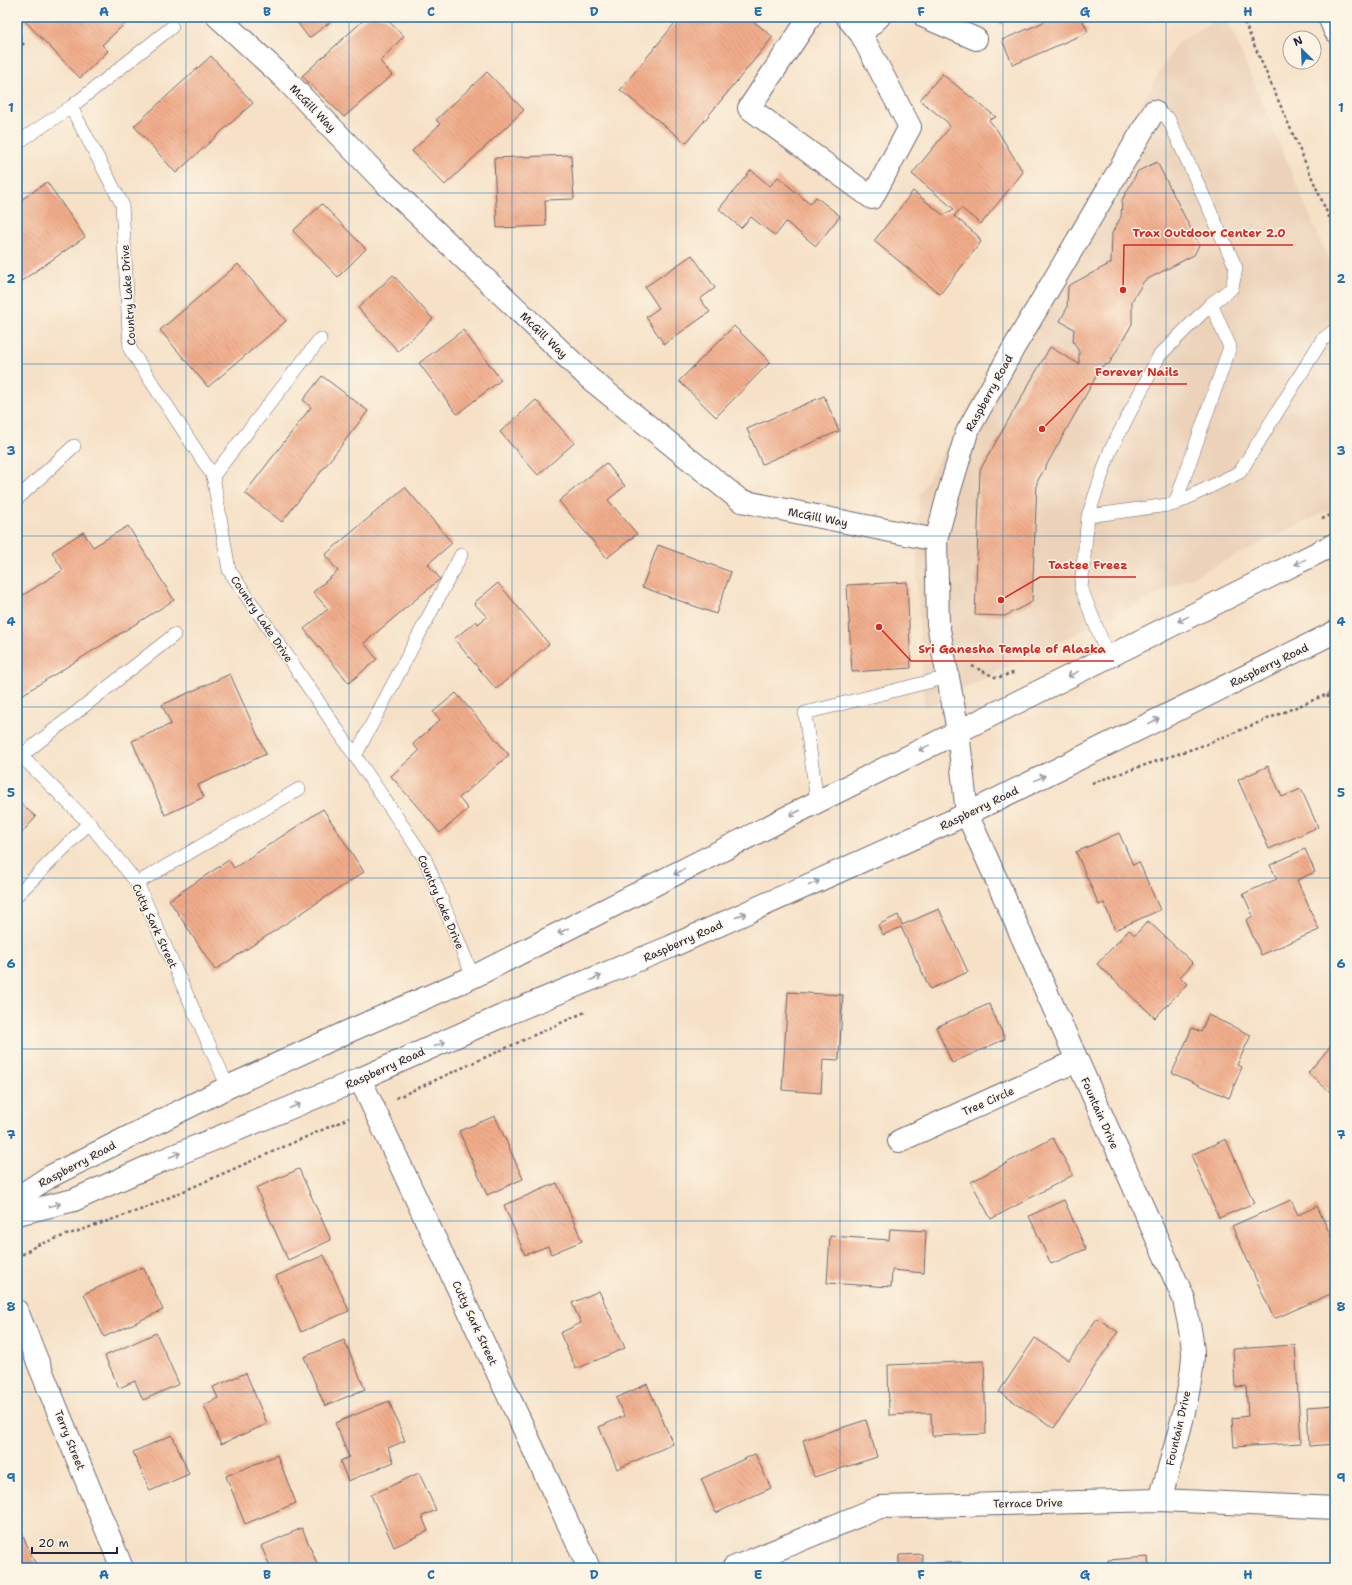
<svg xmlns="http://www.w3.org/2000/svg" width="1352" height="1585" font-family="'Shantell Sans',sans-serif">
<style>
.built{fill:#ecd2b9}
.building{fill:url(#building-back-hatch)}
.lines{fill:none;stroke-linecap:round;stroke-linejoin:round}
.service-casing{stroke:#6c656c;stroke-width:14}
.minor-casing{stroke:#6c656c;stroke-width:24}
.secondary-casing{stroke:#6c656c;stroke-width:24}
.path{stroke:#6c656c;stroke-width:2.5;stroke-dasharray:3 3;stroke-linecap:butt}
.service{stroke:#fff;stroke-width:13}
.minor{stroke:#fff;stroke-width:22}
.secondary{stroke:#fff;stroke-width:22}
.oneway{stroke:#9c9ca7}
.grid{fill:none;stroke:#1f6fb2;stroke-width:1;stroke-opacity:0.55}
.labels{text-anchor:middle;stroke-width:3;stroke-linejoin:round;paint-order:stroke}
.street-label{font-size:11px;fill:#22223b;stroke:#fcf5e5}
.leader{fill:none;stroke:#d62828;stroke-width:1.5}
.callout-dot{fill:#d62828;stroke:#fcf5e5;stroke-width:1.5}
.callout-label{font-size:12px;text-anchor:middle;font-weight:bold;fill:#d62828;stroke:#fcf5e5;stroke-width:3;stroke-linejoin:round;paint-order:stroke}
.neatline{fill:none;stroke:#1f6fb2;stroke-width:1.5}
.grid-label{font-size:13px;text-anchor:middle;font-weight:bold;fill:#1f6fb2}
</style>
<defs>
<pattern id="building-back-hatch" width="6" height="6" patternUnits="userSpaceOnUse"><rect width="6" height="6" fill="#f1ac8a"/><path d="M-1 5l2 2M0 0l6 6M5-1l2 2" fill="none" stroke="#ce9478"/></pattern>
</defs>
<rect width="100%" height="100%" fill="#fcf5e5"/>
<filter id="ink" filterUnits="userSpaceOnUse"><feTurbulence type="fractalNoise" baseFrequency=".025" numOctaves="2"/><feDisplacementMap in="SourceGraphic" scale="8" xChannelSelector="R" yChannelSelector="G"/><feConvolveMatrix kernelMatrix="1 2 1 2 8 2 1 2 1" color-interpolation-filters="sRGB"/></filter>
<filter id="wash" filterUnits="userSpaceOnUse"><feTurbulence type="fractalNoise" baseFrequency=".012" numOctaves="4" result="noise"/><feDisplacementMap in="SourceGraphic" scale="16" xChannelSelector="R" yChannelSelector="G"/><feGaussianBlur stdDeviation="0.9" result="paint"/><feColorMatrix in="noise" values="0 0 0 0 0 0 0 0 0 0 0 0 0 0 0 0 0 1.4 0 .05"/><feComposite in="paint" operator="in"/></filter>
<g filter="url(#wash)">
<rect width="100%" height="100%" fill="#f6e1c7"/>
<path class="built" d="M 1220,17 L 1226,17 L 1335,275 L 1335,507 L 924,708 L 917,576 L 919,495 L 1176,44 Z"/>
<g id="blocks">
<path class="building" d="M 28,17 L 132,17 L 102,45 L 108,51 L 80,78 L 24,20 Z
M 293,17 L 337,17 L 309,38 Z
M 367,17 L 384,17 L 404,36 L 380,61 L 392,75 L 344,117 L 302,76 Z
M 680,17 L 748,17 L 773,37 L 686,143 L 620,90 Z
M 996,17 L 1018,17 L 1000,25 Z
M 1042,17 L 1081,17 L 1088,32 L 1013,65 L 1002,40 L 1044,22 Z
M 211,56 L 253,103 L 176,173 L 134,126 Z
M 487,72 L 524,110 L 445,185 L 412,151 L 440,124 L 436,120 Z
M 942,74 L 996,117 L 989,120 L 997,130 L 1023,172 L 981,224 L 961,208 L 954,216 L 977,235 L 981,242 L 940,294 L 874,241 L 913,191 L 943,215 L 954,209 L 912,174 L 950,127 L 947,122 L 920,100 Z
M 571,155 L 574,199 L 545,200 L 546,226 L 497,228 L 494,158 Z
M 1157,162 L 1199,245 L 1194,255 L 1144,281 L 1132,301 L 1132,324 L 1109,364 L 1102,366 L 1037,482 L 1032,602 L 1005,616 L 975,615 L 980,470 L 1050,347 L 1079,364 L 1079,352 L 1073,341 L 1074,329 L 1060,321 L 1067,308 L 1068,286 L 1111,263 L 1112,233 L 1121,217 L 1122,200 L 1138,171 Z
M 751,170 L 770,186 L 778,177 L 810,204 L 816,197 L 840,216 L 816,246 L 786,222 L 775,236 L 751,217 L 741,228 L 719,209 Z
M 47,182 L 85,237 L 17,284 L 17,203 Z
M 322,204 L 366,249 L 338,277 L 293,231 Z
M 692,255 L 715,288 L 700,299 L 710,312 L 664,344 L 646,317 L 659,308 L 645,287 Z
M 238,264 L 286,321 L 208,387 L 160,330 Z
M 393,275 L 433,319 L 398,351 L 358,308 Z
M 734,326 L 770,362 L 716,417 L 679,381 Z
M 463,330 L 501,380 L 457,414 L 419,363 Z
M 322,376 L 368,411 L 282,522 L 245,493 L 311,407 L 303,400 Z
M 824,396 L 839,431 L 762,464 L 747,429 Z
M 536,400 L 574,443 L 538,475 L 500,432 Z
M 606,463 L 625,486 L 608,500 L 637,534 L 607,558 L 559,501 Z
M 405,487 L 452,543 L 428,564 L 440,579 L 364,643 L 377,659 L 349,683 L 304,629 L 328,609 L 313,592 L 338,571 L 325,555 Z
M 128,526 L 174,600 L 17,698 L 17,599 L 63,570 L 52,552 L 83,532 L 93,547 Z
M 658,545 L 731,572 L 716,614 L 642,587 Z
M 907,582 L 911,668 L 852,672 L 847,585 Z
M 498,583 L 549,644 L 496,689 L 454,639 L 476,621 L 478,624 L 487,617 L 474,603 Z
M 230,674 L 266,754 L 198,785 L 204,797 L 165,815 L 132,741 L 171,724 L 162,705 Z
M 456,693 L 509,755 L 459,798 L 468,809 L 440,833 L 391,776 L 419,751 L 413,744 L 440,720 L 433,712 Z
M 1268,766 L 1282,797 L 1301,789 L 1318,827 L 1269,849 L 1238,780 Z
M 17,800 L 36,817 L 17,838 Z
M 323,809 L 364,872 L 215,970 L 169,900 L 229,860 L 234,868 Z
M 1119,833 L 1133,865 L 1139,862 L 1160,910 L 1115,930 L 1104,903 L 1099,905 L 1076,852 Z
M 1305,849 L 1315,872 L 1297,880 L 1319,930 L 1261,955 L 1246,920 L 1253,916 L 1243,894 L 1277,879 L 1270,865 Z
M 939,909 L 968,972 L 930,989 L 901,927 L 883,935 L 878,925 L 898,915 L 902,925 Z
M 1148,921 L 1193,963 L 1180,977 L 1187,984 L 1155,1018 L 1097,964 L 1129,930 L 1135,935 Z
M 788,992 L 843,995 L 839,1060 L 823,1059 L 821,1093 L 782,1090 Z
M 989,1004 L 1005,1039 L 952,1063 L 936,1027 Z
M 1208,1015 L 1251,1035 L 1237,1065 L 1242,1067 L 1229,1098 L 1172,1073 L 1192,1028 L 1201,1032 Z
M 1335,1041 L 1335,1096 L 1308,1073 Z
M 495,1116 L 523,1179 L 487,1195 L 459,1131 Z
M 1053,1138 L 1073,1175 L 991,1219 L 971,1182 Z
M 1226,1139 L 1254,1203 L 1219,1218 L 1191,1155 Z
M 299,1169 L 331,1240 L 288,1260 L 256,1188 Z
M 557,1183 L 582,1241 L 551,1254 L 548,1246 L 525,1255 L 504,1205 Z
M 1064,1200 L 1086,1249 L 1051,1264 L 1029,1216 Z
M 1291,1200 L 1298,1215 L 1317,1206 L 1335,1245 L 1335,1292 L 1274,1319 L 1232,1226 Z
M 890,1229 L 926,1231 L 924,1273 L 892,1270 L 891,1287 L 827,1283 L 830,1236 L 889,1240 Z
M 324,1255 L 349,1311 L 301,1332 L 276,1276 Z
M 143,1267 L 163,1310 L 104,1337 L 84,1294 Z
M 599,1291 L 625,1348 L 576,1369 L 560,1333 L 581,1323 L 572,1303 Z
M 1097,1318 L 1118,1332 L 1054,1428 L 999,1392 L 1035,1338 L 1069,1360 Z
M 156,1333 L 179,1384 L 143,1400 L 135,1381 L 119,1388 L 105,1356 Z
M 344,1340 L 365,1389 L 325,1406 L 304,1357 Z
M 1295,1345 L 1301,1443 L 1234,1447 L 1232,1418 L 1248,1416 L 1246,1386 L 1235,1387 L 1233,1349 Z
M 984,1361 L 986,1434 L 932,1436 L 931,1413 L 889,1415 L 888,1365 Z
M 246,1373 L 267,1424 L 221,1444 L 204,1405 L 218,1398 L 213,1387 Z
M 647,1384 L 673,1444 L 617,1469 L 599,1427 L 624,1416 L 616,1398 Z
M 389,1401 L 405,1441 L 388,1448 L 394,1462 L 348,1481 L 340,1461 L 349,1457 L 335,1423 Z
M 1335,1405 L 1335,1444 L 1309,1446 L 1307,1407 Z
M 866,1420 L 877,1457 L 814,1477 L 803,1440 Z
M 172,1435 L 189,1474 L 150,1491 L 133,1452 Z
M 755,1454 L 771,1488 L 716,1513 L 701,1479 Z
M 277,1455 L 296,1503 L 245,1524 L 226,1476 Z
M 419,1473 L 436,1510 L 422,1516 L 428,1531 L 394,1547 L 371,1495 Z
M 302,1528 L 319,1568 L 271,1568 L 261,1546 Z
M 20,1530 L 37,1567 L 34,1568 L 17,1568 L 17,1531 Z
M 922,1554 L 922,1564 L 961,1562 L 961,1568 L 884,1568 L 884,1565 L 899,1565 L 899,1555 Z
M 1148,1557 L 1149,1568 L 1109,1568 L 1108,1560 Z
M 425,1562 L 428,1568 L 411,1568 Z"/>
</g>
</g>
<g filter="url(#ink)">
<use href="#blocks" fill-opacity="0" stroke="#6c656c" stroke-width="1"/>
<g class="lines">
<defs>
<path id="service" d="M 71,107 L 122,204 L 130,349 L 213,476 L 229,570 L 425,859 L 473,977
M 1154,111 L 1168,118 L 1236,268 L 1232,288 L 1211,304 L 1159,356 L 1110,451 L 1088,516 L 1175,504 L 1240,472 L 1322,340 L 1335,330
M 17,143 L 71,107 L 172,27
M 213,476 L 320,339
M 17,499 L 74,446
M 1175,504 L 1230,347 L 1211,304
M 1088,516 L 1081,588 L 1108,656
M 17,752 L 89,823 L 137,883 L 228,1087
M 21,756 L 174,635
M 355,756 L 461,555
M 817,802 L 805,713 L 948,677
M 137,883 L 299,789
M 17,895 L 89,823"/>
<path id="minor" d="M 218,17 L 283,77 L 384,182 L 589,378 L 741,501 L 936,540
M 810,17 L 749,108 L 872,198 L 910,127 L 861,34 L 847,17
M 925,17 L 976,39
M 861,34 L 879,17
M 1154,111 L 1013,349 L 967,432 L 947,499 L 936,540 L 938,624 L 958,731 L 967,814 L 1184,1299 C 1187,1317 1193,1337 1193,1356 C 1190,1402 1172,1456 1160,1500
M 360,1079 L 589,1568
M 899,1141 L 1076,1061
M 17,1311 L 122,1568
M 733,1568 L 880,1507 L 1160,1500 L 1335,1508"/>
<path id="secondary" d="M 1329,17 L 1335,31
M 17,1198 L 49,1177 L 228,1087 L 347,1032 L 473,977 L 817,802 L 1335,544
M 17,1214 L 74,1200 L 161,1161 L 360,1079 L 502,1016 L 670,947 L 967,814 L 1335,632"/>
</defs>
<use href="#service" class="service-casing"/>
<use href="#minor" class="minor-casing"/>
<use href="#secondary" class="secondary-casing"/>
<path class="path" d="M 1242,17 L 1335,231
M 17,32 L 25,48
M 1322,519 L 1335,513
M 972,666 L 997,678 L 1016,672
M 1327,695 L 1335,712
M 1092,783 L 1207,744 L 1335,691
M 396,1098 L 585,1012
M 17,1258 L 37,1245 L 143,1209 L 349,1118"/>
<use href="#service" class="service"/>
<use href="#minor" class="minor"/>
<use href="#secondary" class="secondary"/>
</g>
<defs><path id="oneway-shaft" d="M-6 0H5M1.5-3L5.5 0L1.5 3" fill="none" stroke-width="1.6" stroke-linecap="round" stroke-linejoin="round"/></defs>
<g class="oneway">
<use href="#oneway-shaft" transform="translate(1300 562) rotate(154)"/>
<use href="#oneway-shaft" transform="translate(1183 619) rotate(154)"/>
<use href="#oneway-shaft" transform="translate(1073 674) rotate(154)"/>
<use href="#oneway-shaft" transform="translate(1154 721) rotate(-26)"/>
<use href="#oneway-shaft" transform="translate(924 748) rotate(153)"/>
<use href="#oneway-shaft" transform="translate(1040 778) rotate(-26)"/>
<use href="#oneway-shaft" transform="translate(795 813) rotate(153)"/>
<use href="#oneway-shaft" transform="translate(679 872) rotate(153)"/>
<use href="#oneway-shaft" transform="translate(814 883) rotate(-24)"/>
<use href="#oneway-shaft" transform="translate(741 915) rotate(-24)"/>
<use href="#oneway-shaft" transform="translate(563 931) rotate(153)"/>
<use href="#oneway-shaft" transform="translate(596 978) rotate(-23)"/>
<use href="#oneway-shaft" transform="translate(440 1044) rotate(-24)"/>
<use href="#oneway-shaft" transform="translate(295 1106) rotate(-22)"/>
<use href="#oneway-shaft" transform="translate(175 1155) rotate(-22)"/>
<use href="#oneway-shaft" transform="translate(55 1205) rotate(-14)"/>
</g>
</g>
<path class="grid" d="M 186,17 L 186,1568M 349,17 L 349,1568M 512,17 L 512,1568M 676,17 L 676,1568M 840,17 L 840,1568M 1003,17 L 1003,1568M 1166,17 L 1166,1568M 17,193 L 1335,193M 17,364 L 1335,364M 17,536 L 1335,536M 17,707 L 1335,707M 17,878 L 1335,878M 17,1049 L 1335,1049M 17,1221 L 1335,1221M 17,1392 L 1335,1392"/>
<g class="labels">
<g class="street-label">
<text transform="translate(313 108) rotate(46)" y="4">McGill Way</text>
<text transform="translate(128 295) rotate(-94)" y="4">Country Lake Drive</text>
<text transform="translate(544 335) rotate(44)" y="4">McGill Way</text>
<text transform="translate(989 393) rotate(-61)" y="4">Raspberry Road</text>
<text transform="translate(818 517) rotate(11)" y="4">McGill Way</text>
<text transform="translate(262 619) rotate(56)" y="4">Country Lake Drive</text>
<text transform="translate(1269 665) rotate(-26)" y="4">Raspberry Road</text>
<text transform="translate(979 808) rotate(-26)" y="4">Raspberry Road</text>
<text transform="translate(441 902) rotate(67)" y="4">Country Lake Drive</text>
<text transform="translate(155 926) rotate(65)" y="4">Cutty Sark Street</text>
<text transform="translate(683 941) rotate(-24)" y="4">Raspberry Road</text>
<text transform="translate(385 1068) rotate(-24)" y="4">Raspberry Road</text>
<text transform="translate(988 1101) rotate(-24)" y="4">Tree Circle</text>
<text transform="translate(1100 1113) rotate(66)" y="4">Fountain Drive</text>
<text transform="translate(77 1164) rotate(-28)" y="4">Raspberry Road</text>
<text transform="translate(475 1323) rotate(65)" y="4">Cutty Sark Street</text>
<text transform="translate(1178 1428) rotate(-77)" y="4">Fountain Drive</text>
<text transform="translate(70 1440) rotate(68)" y="4">Terry Street</text>
<text transform="translate(1028 1503) rotate(-1)" y="4">Terrace Drive</text>
</g>
</g>
<path class="leader" d="M1123 290L1124 245H1293M1042 429L1088 384H1187M1001 600L1040 577H1136M879 627L911 661H1114"/>
<g class="callout-dot">
<circle cx="1123" cy="290" r="4"/>
<circle cx="1042" cy="429" r="4"/>
<circle cx="1001" cy="600" r="4"/>
<circle cx="879" cy="627" r="4"/>
</g>
<g class="callout-label">
<text x="1209" y="237">Trax Outdoor Center 2.0</text>
<text x="1137" y="376">Forever Nails</text>
<text x="1088" y="569">Tastee Freez</text>
<text x="1012" y="653">Sri Ganesha Temple of Alaska</text>
</g>
<rect width="1352" height="1585" fill="none" stroke="#fcf5e5" stroke-width="44"/>
<g transform="translate(1302 50) rotate(336)"><circle r="19" fill="#fcf5e5" stroke="#a5a1a1"/>
<path d="M0-3L7 15L0 10L-7 15Z" fill="#1f6fb2"/>
<text y="-6" font-size="11" font-weight="bold" text-anchor="middle" fill="#22223b">N</text>
</g>
<path d="M32 1547v6h85v-6" fill="none" stroke="#22223b" stroke-width="2"/>
<text x="38" y="1547" font-size="12" fill="#22223b" stroke="#fcf5e5" stroke-width="3" paint-order="stroke">20 m</text>
<rect x="22" y="22" width="1308" height="1541" class="neatline"/>
<g class="grid-label">
<text x="104" y="16">A</text>
<text x="267" y="16">B</text>
<text x="431" y="16">C</text>
<text x="594" y="16">D</text>
<text x="758" y="16">E</text>
<text x="921" y="16">F</text>
<text x="1085" y="16">G</text>
<text x="1248" y="16">H</text>
<text x="11" y="112">1</text>
<text x="1341" y="112">1</text>
<text x="11" y="283">2</text>
<text x="1341" y="283">2</text>
<text x="11" y="455">3</text>
<text x="1341" y="455">3</text>
<text x="11" y="626">4</text>
<text x="1341" y="626">4</text>
<text x="11" y="797">5</text>
<text x="1341" y="797">5</text>
<text x="11" y="968">6</text>
<text x="1341" y="968">6</text>
<text x="11" y="1139">7</text>
<text x="1341" y="1139">7</text>
<text x="11" y="1311">8</text>
<text x="1341" y="1311">8</text>
<text x="11" y="1482">9</text>
<text x="1341" y="1482">9</text>
<text x="104" y="1579">A</text>
<text x="267" y="1579">B</text>
<text x="431" y="1579">C</text>
<text x="594" y="1579">D</text>
<text x="758" y="1579">E</text>
<text x="921" y="1579">F</text>
<text x="1085" y="1579">G</text>
<text x="1248" y="1579">H</text>
</g>
</svg>
